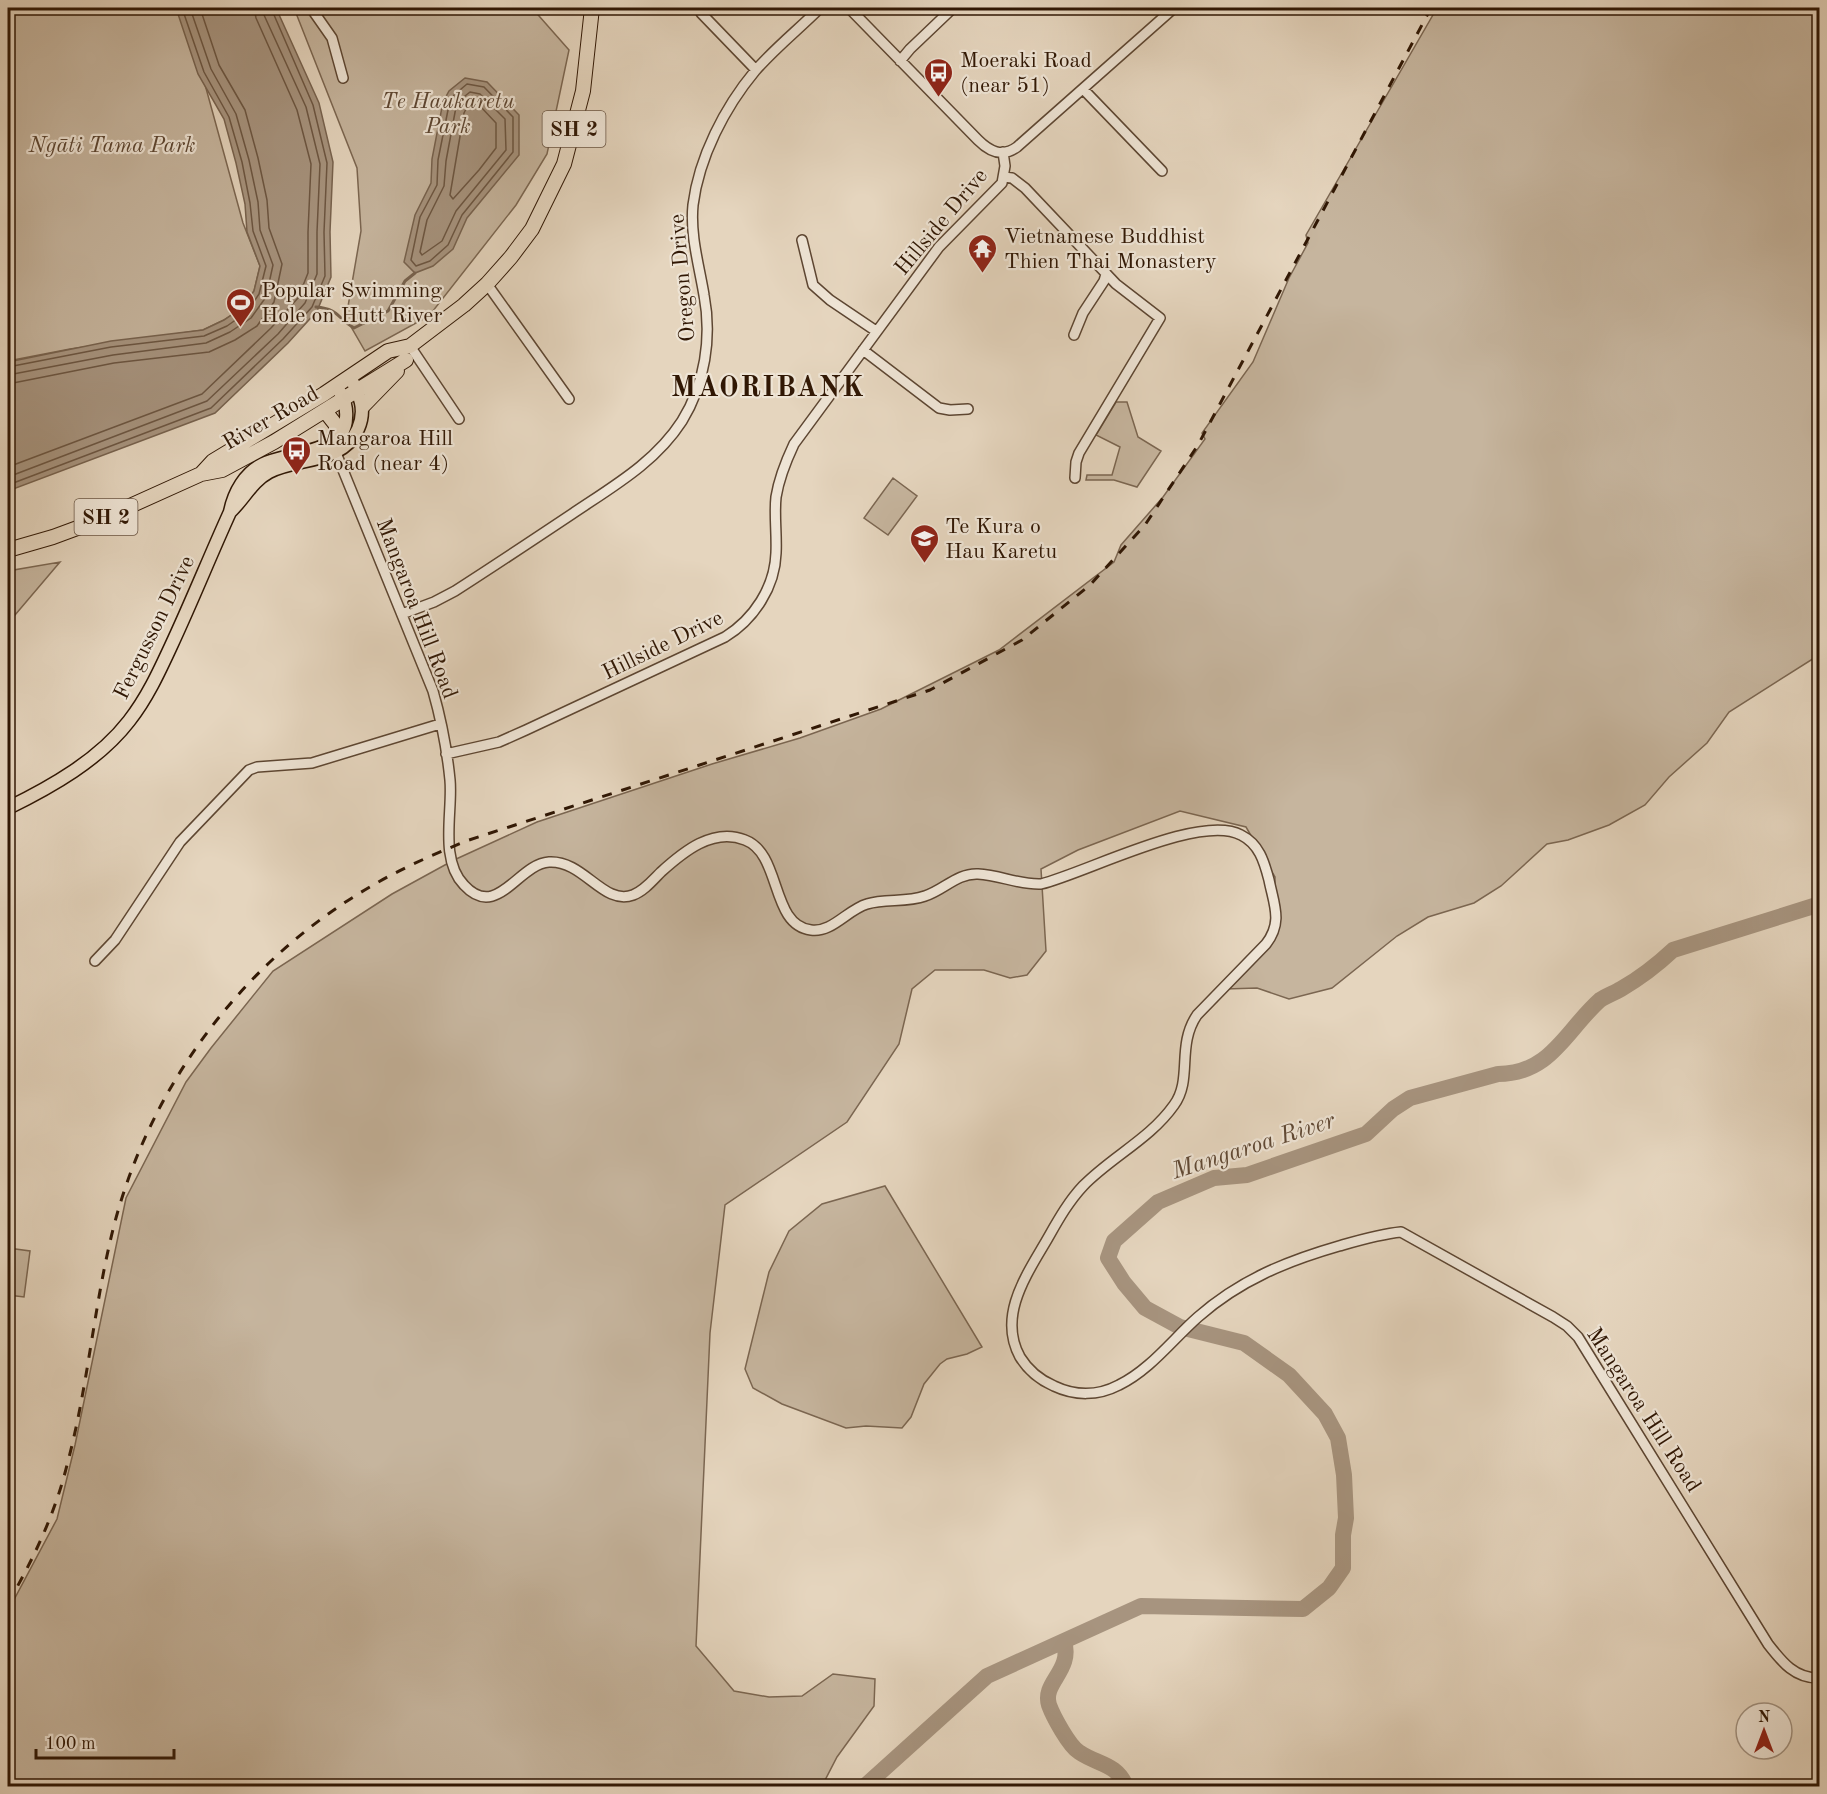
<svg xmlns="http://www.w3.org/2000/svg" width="1827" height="1794" font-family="'Old Standard TT',serif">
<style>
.green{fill:#c6b59e;stroke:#7b6651;stroke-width:1.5}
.water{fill:#a7947f;stroke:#77624e;stroke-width:1.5}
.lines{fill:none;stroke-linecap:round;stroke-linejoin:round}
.shore{stroke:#6c5642;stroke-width:1.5}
.stream{stroke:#77624e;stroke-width:3}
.river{stroke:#a7947f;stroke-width:16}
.minor-casing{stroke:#5d4632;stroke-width:12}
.major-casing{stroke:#301704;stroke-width:15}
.highway-casing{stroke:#301704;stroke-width:16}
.minor{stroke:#eee4d5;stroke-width:9}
.major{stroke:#e5d5be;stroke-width:12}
.highway{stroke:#e5d5be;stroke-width:14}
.rail{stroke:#301704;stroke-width:3;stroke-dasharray:10 10;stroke-linecap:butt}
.labels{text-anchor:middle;stroke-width:4.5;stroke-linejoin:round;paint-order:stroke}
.shield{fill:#eee4d5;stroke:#695443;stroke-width:1.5}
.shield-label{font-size:21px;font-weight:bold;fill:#301704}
.poi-label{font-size:22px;fill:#301704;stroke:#eee4d5;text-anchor:start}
.park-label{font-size:22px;font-style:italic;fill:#5d4632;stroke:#eee4d5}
.street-label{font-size:22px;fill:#301704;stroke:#eee4d5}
.water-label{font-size:24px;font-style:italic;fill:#604935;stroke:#eee4d5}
.district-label{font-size:28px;font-weight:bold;letter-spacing:1.5px;fill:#301704;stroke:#eee4d5}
</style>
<rect width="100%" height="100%" fill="#e5d5be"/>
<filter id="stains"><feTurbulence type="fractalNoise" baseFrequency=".00333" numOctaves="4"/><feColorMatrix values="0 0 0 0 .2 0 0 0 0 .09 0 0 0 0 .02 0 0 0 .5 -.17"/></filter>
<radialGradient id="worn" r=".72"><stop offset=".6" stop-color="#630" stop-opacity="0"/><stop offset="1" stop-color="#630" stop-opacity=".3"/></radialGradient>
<path class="green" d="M 8,8 L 184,8 L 243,223 L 260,266 L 254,291 L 244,307 L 224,320 L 203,330 L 70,349 L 8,361 Z
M 294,8 L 532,8 L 569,50 L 547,154 L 516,205 L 429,316 L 365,351 L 346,318 L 361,231 L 357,168 Z
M 1437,8 L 1819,8 L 1819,655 L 1729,712 L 1707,743 L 1669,777 L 1645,805 L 1609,825 L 1568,840 L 1547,844 L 1501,886 L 1474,903 L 1428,917 L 1397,936 L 1332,988 L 1289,999 L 1257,988 L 1226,989 L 1274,930 L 1275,877 L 1246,827 L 1180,811 L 1078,850 L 1041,869 L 1046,951 L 1027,975 L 1010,978 L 984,970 L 935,970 L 912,989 L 899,1044 L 847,1122 L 725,1205 L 710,1333 L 696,1646 L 734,1691 L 769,1697 L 802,1696 L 833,1674 L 875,1679 L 874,1706 L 837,1757 L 822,1786 L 8,1786 L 8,1611 L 57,1519 L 75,1445 L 126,1198 L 186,1082 L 211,1048 L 273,971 L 392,894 L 454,860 L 537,822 L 712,764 L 800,738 L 881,709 L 999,650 L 1114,562 L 1121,545 L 1163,497 L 1205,439 L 1202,433 L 1253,362 L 1289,278 L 1308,243 L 1306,235 Z
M 1116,402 L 1127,402 L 1138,437 L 1161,451 L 1137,487 L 1114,480 L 1086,480 L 1087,475 L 1112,475 L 1120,447 L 1096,435 Z
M 893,478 L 917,496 L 888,535 L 864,518 Z
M 60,562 L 15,615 L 8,623 L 8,571 Z
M 885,1186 L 982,1347 L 967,1354 L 947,1359 L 940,1364 L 924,1384 L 911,1417 L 902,1428 L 866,1426 L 846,1428 L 782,1404 L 753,1388 L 745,1369 L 769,1272 L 789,1231 L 822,1204 Z
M 8,1248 L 30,1251 L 24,1297 L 8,1295 Z"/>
<path class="water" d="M 176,8 L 276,8 L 319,103 L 333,162 L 330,232 L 331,277 L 317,311 L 288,343 L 215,413 L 8,491 L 8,362 L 111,341 L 203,330 L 224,320 L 243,307 L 254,291 L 260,266 L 247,232 L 245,204 L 236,163 L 224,119 L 198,74 Z
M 465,78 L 487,82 L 519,115 L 519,155 L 467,218 L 453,249 L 433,266 L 415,273 L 404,262 L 415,215 L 431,183 L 432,159 L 443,102 L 449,91 Z"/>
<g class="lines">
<path class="shore" d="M 467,84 L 484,87 L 513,117 L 513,152 L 462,215 L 448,245 L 430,261 L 416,266 L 411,260 L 420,217 L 437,185 L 438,160 L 449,105 L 454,95 Z
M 470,92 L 480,94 L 505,119 L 506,150 L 456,211 L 442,241 L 422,255 L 420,252 L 427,220 L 444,186 L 446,161 L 456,107 L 460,100 Z
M 473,102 L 480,106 L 496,123 L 496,148 L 479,170 L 453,199 L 450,195 L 464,113 L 467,107 Z
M 8,367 L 111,347 L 204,336 L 227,326 L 247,312 L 259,294 L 266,266 L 253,231 L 250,203 L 242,162 L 229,117 L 204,72 L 182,8
M 8,375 L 113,355 L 206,343 L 230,332 L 251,318 L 266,297 L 273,265 L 260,230 L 258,202 L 249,160 L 236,114 L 211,69 L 190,8
M 8,384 L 114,363 L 209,352 L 235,340 L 257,326 L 274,302 L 282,264 L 269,228 L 267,200 L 258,158 L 245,110 L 219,65 L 200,8
M 8,467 L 202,394 L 271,328 L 298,298 L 308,273 L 308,232 L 311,164 L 297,110 L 256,18 L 254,8
M 8,477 L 207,401 L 278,334 L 305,303 L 317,274 L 317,232 L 320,164 L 306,107 L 264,15 L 263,8
M 8,485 L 211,408 L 283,339 L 312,307 L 325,276 L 324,232 L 327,163 L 313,105 L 271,8"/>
<path class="stream" d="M 316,307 C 339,309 337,318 354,328 L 388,311 L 405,281 L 415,273"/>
<path class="river" d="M 1064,1641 C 1073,1671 1042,1682 1049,1705 C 1053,1716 1069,1746 1079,1752 C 1098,1765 1116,1763 1126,1786
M 865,1786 L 987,1676 L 1141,1606 L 1303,1609 L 1329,1588 L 1343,1568 L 1343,1535 L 1346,1518 L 1344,1475 L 1338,1438 L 1325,1414 L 1289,1375 L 1244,1343 L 1180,1327 L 1145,1308 L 1124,1283 L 1108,1258 L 1114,1241 L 1158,1202 L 1214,1178 L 1247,1175 L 1366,1134 L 1393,1109 L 1410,1098 L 1498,1074 C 1551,1074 1566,1030 1600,1000 C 1606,996 1614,993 1621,989 C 1640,978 1657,965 1673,950 L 1820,904"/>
<defs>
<path id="minor" d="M 311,8 L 332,38 L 343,78
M 849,8 L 978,140 C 989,151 1002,158 1017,147 L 1174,8
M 701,13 L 756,70
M 900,61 L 910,49 L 953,8
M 1083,89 L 1162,171
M 1004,177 L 1012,178 L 1025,188 L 1116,284 L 1160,318 L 1079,453 L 1076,462 L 1075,478
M 802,240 L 813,285 L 830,300 L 876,331
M 487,284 L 569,399
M 1074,335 L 1083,313 L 1104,281 L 1106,274
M 410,346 L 459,419
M 863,350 L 939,408 L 950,410 L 968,409
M 334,448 L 433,691 C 441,719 447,750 450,780 C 453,811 439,859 464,885 C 497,921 518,864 549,862 C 584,860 603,906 633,895 C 644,891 653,880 661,872 C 683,852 713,827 745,840 C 782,854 770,925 811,930 C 832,933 847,910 867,904 C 885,898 906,903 925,896 C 944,890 957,873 978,874 C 1000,875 1019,885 1041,884 C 1086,873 1200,813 1241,835 C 1259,844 1264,861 1269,880 C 1274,905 1283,922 1266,944 L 1197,1015 C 1176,1046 1193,1079 1174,1105 C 1150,1139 1111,1157 1083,1186 C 1067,1203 1056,1224 1045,1243 C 1025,1277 998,1317 1020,1357 C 1028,1370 1040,1380 1054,1386 C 1075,1396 1098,1396 1119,1385 C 1150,1370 1173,1339 1198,1317 C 1240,1280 1287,1261 1339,1246 C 1360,1240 1380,1234 1401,1232 L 1553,1317 L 1567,1326 L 1578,1337 L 1768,1644 C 1782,1662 1795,1679 1820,1678
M 402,614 L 434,602 L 455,591 C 494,566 533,540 572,514 C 612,487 655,463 682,421 C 705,384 712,337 704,295 C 699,265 690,235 693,205 C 699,157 725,107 755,71 C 775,48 799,29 820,8
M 446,754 L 499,742 L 526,730 L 725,637 C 754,619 775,587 776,553 C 777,534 774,515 776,497 C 779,478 786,461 794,444 L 939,247 L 1002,183 L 1005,166 L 1003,152
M 95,961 L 115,940 L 180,842 L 249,770 L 257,767 L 312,763 L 440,724"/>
<path id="major" d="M 230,512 C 244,499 252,481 269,472 C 298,457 343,464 358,429 C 367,409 359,394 350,377
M 8,808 C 51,787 99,760 129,721 C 147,698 159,672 171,646 C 192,601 210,556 230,512 C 234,492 245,473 263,464 C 288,452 346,453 346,418 C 347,408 345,401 340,392"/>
<path id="highway" d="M 363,406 L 397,371
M 325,411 L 336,425 L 336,440
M 201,474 L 213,461 L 324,394 L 388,351 L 410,346 L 464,305 L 487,284 L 511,257 L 532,229 L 564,164 L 583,91 L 592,8
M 8,550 L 53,537 L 99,520 L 201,474 L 222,470 L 274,442 L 406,360"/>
</defs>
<use href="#minor" class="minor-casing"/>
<use href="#major" class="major-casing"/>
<use href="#highway" class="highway-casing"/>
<use href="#minor" class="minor"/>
<use href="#major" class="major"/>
<use href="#highway" class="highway"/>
<path class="rail" d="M 8,1603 C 33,1560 55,1514 67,1465 C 87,1391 93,1315 110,1242 C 142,1100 232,973 355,896 C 391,873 429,856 469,840 L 930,690 L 1022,640 L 1090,585 L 1145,525 L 1198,445 L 1431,8"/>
</g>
<defs>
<symbol id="bus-pin" viewBox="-11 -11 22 30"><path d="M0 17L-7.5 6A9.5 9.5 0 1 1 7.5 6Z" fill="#8f2418" stroke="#eee4d5"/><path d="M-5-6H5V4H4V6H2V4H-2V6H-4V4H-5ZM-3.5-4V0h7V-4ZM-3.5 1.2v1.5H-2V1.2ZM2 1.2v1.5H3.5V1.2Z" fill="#fff"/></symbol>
<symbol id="temple-pin" viewBox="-11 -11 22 30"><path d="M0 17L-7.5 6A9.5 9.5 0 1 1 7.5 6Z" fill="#8f2418" stroke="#eee4d5"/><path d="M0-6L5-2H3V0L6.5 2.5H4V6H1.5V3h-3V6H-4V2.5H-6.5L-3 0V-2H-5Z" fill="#fff"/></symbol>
<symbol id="stadium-pin" viewBox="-11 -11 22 30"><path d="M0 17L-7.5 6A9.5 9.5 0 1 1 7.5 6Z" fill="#8f2418" stroke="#eee4d5"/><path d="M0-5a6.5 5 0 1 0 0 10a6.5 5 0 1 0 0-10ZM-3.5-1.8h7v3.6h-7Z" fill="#fff"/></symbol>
<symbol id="school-pin" viewBox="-11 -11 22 30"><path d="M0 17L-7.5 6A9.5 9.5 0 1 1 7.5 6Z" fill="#8f2418" stroke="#eee4d5"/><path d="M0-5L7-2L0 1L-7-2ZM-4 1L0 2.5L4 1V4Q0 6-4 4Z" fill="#fff"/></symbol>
</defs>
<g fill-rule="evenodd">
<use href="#bus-pin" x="922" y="56" width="33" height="45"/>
<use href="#temple-pin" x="966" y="232" width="33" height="45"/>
<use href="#stadium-pin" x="224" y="286" width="33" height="45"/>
<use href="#bus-pin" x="280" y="434" width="33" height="45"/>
<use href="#school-pin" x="908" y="522" width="33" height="45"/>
</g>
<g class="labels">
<g class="shield">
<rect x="542.5" y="111" width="63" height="36" rx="4.5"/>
<rect x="74.5" y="499" width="63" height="36" rx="4.5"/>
</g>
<g class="shield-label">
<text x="574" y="136">SH 2</text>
<text x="106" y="524">SH 2</text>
</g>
<g class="poi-label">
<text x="960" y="67">Moeraki Road<tspan x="960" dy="25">(near 51)</tspan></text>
<text x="1004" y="243">Vietnamese Buddhist<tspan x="1004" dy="25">Thien Thai Monastery</tspan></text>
<text x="261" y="297">Popular Swimming<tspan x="261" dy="25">Hole on Hutt River</tspan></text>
<text x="317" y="445">Mangaroa Hill<tspan x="317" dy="25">Road (near 4)</tspan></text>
<text x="945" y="533">Te Kura o<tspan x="945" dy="25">Hau Karetu</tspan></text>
</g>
<g class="park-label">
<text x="448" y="108">Te Haukaretu<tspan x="448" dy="25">Park</tspan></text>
<text x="112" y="152">Ngāti Tama Park</text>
</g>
<g class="street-label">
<text transform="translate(940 221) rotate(-50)" y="8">Hillside Drive</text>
<text transform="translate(681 278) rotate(-95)" y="8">Oregon Drive</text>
<text transform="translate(270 417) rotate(-30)" y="8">River Road</text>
<text transform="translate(418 608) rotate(69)" y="8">Mangaroa Hill Road</text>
<text transform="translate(153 627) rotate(-64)" y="8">Fergusson Drive</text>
<text transform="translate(662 644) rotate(-26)" y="8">Hillside Drive</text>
<text transform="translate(1645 1409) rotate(57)" y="8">Mangaroa Hill Road</text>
</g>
<g class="water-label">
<text transform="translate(1253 1145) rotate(-18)" y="8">Mangaroa River</text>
</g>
<g class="district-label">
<text x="768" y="396">MAORIBANK</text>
</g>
</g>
<rect width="1827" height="1794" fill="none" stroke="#e5d5be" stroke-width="30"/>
<rect x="9" y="9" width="1809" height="1776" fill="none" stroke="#301704" stroke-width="3"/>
<rect x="15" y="15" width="1797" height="1764" fill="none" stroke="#301704" stroke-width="1.5"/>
<g transform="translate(1764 1731)"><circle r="28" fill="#eee4d5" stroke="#a29281" stroke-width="1.5"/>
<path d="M0-4.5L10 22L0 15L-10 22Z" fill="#8f2418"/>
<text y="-9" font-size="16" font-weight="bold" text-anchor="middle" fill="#301704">N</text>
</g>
<path d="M36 1749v9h138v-9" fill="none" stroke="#301704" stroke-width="3"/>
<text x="45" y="1749" font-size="18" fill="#301704" stroke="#eee4d5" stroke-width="4.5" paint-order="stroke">100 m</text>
<rect width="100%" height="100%" filter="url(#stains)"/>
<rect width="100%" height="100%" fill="url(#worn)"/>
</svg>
